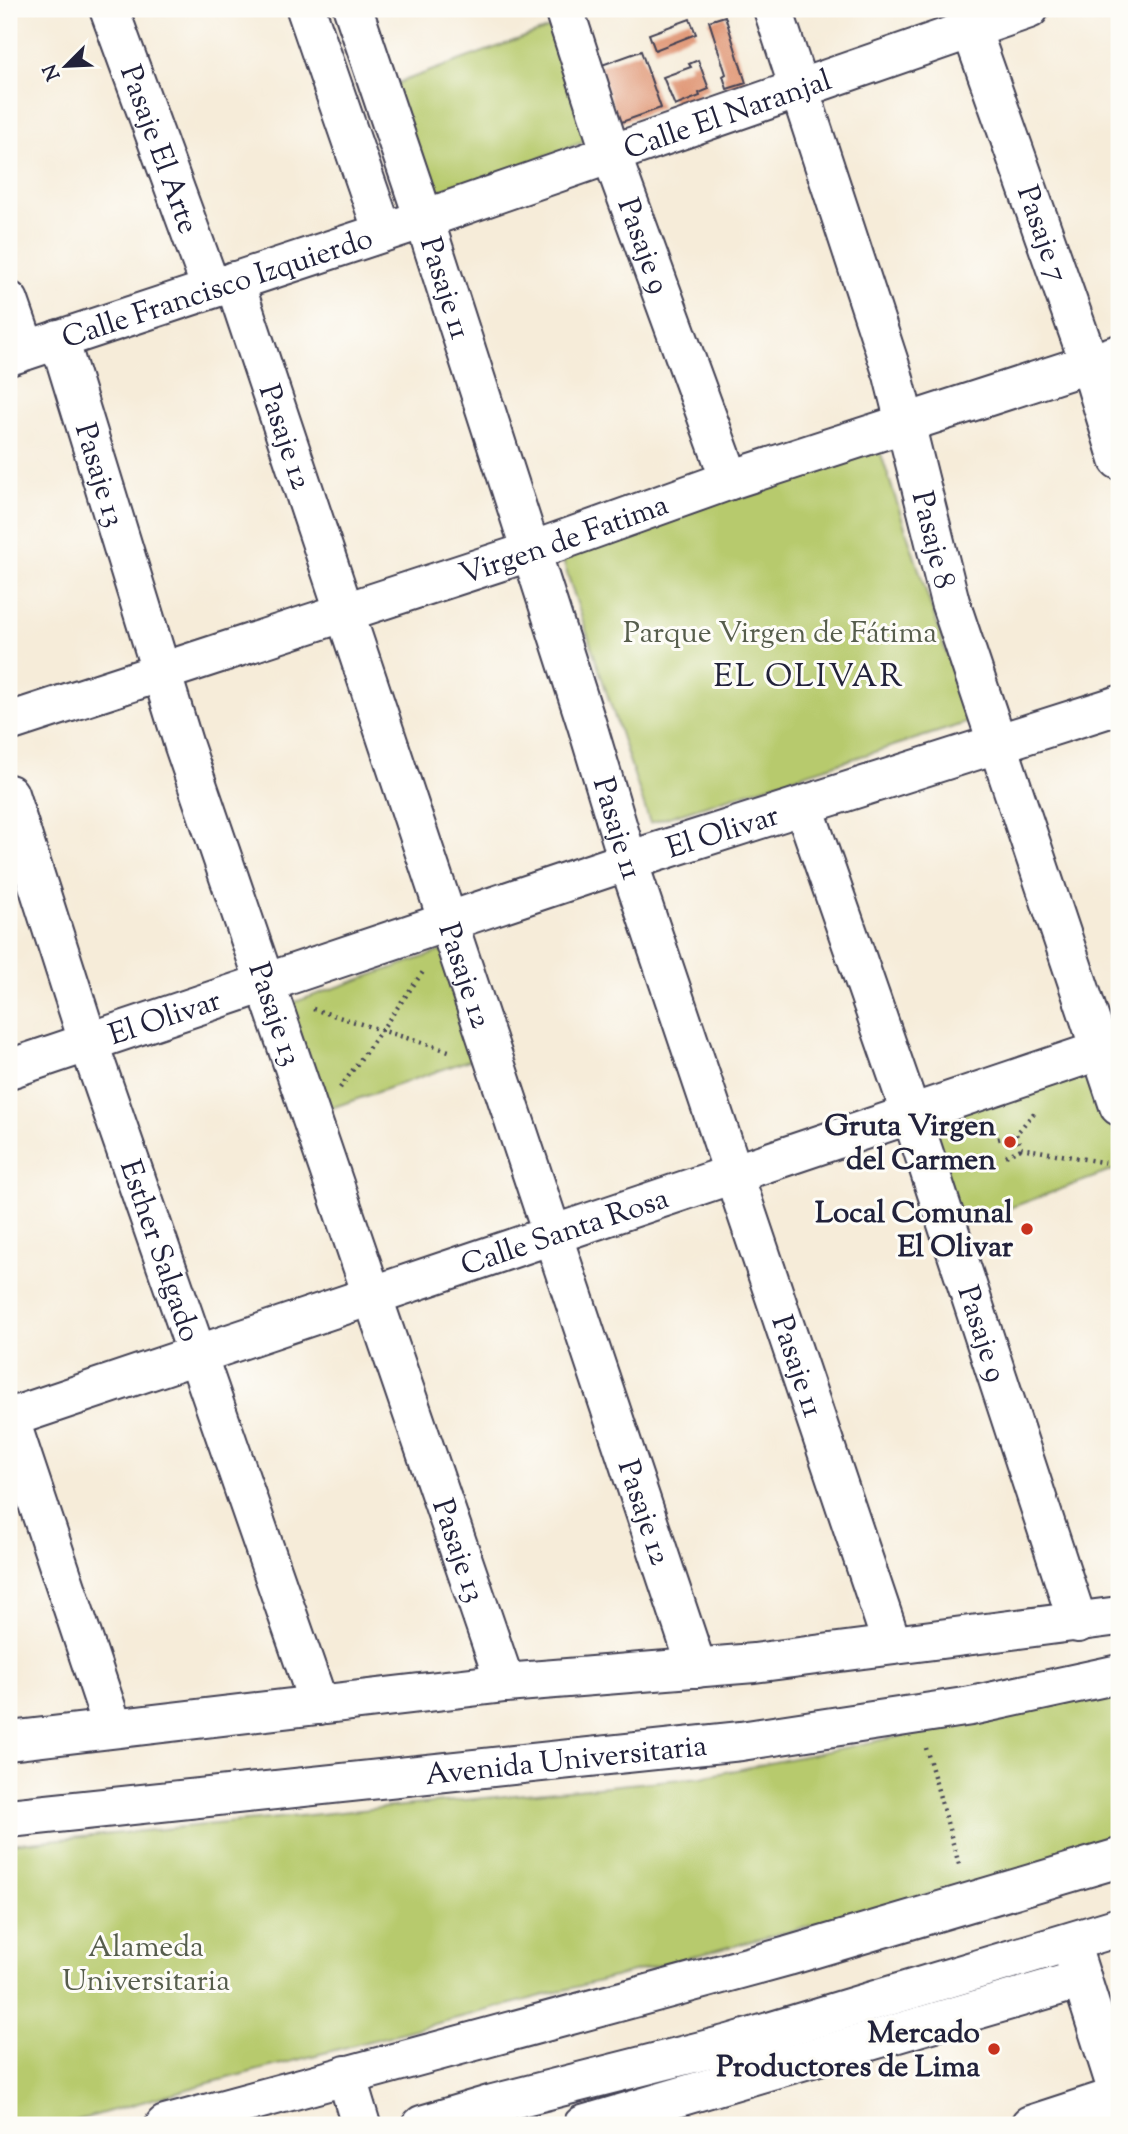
<svg xmlns="http://www.w3.org/2000/svg" width="1128" height="2134" font-family="'Sorts Mill Goudy',serif">
<style>
.green{fill:#b7ca6d;stroke:#6c7654;stroke-width:2}
.building{fill:#de8f6c}
.lines{fill:none;stroke-linecap:round;stroke-linejoin:round}
.minor-casing{stroke:#424053;stroke-width:42}
.major-casing{stroke:#424053;stroke-width:42}
.path{stroke:#424053;stroke-width:4.5;stroke-dasharray:2 5;stroke-linecap:butt}
.minor{stroke:#fff;stroke-width:38}
.major{stroke:#fff;stroke-width:38}
.poi-dot{fill:#c8321e;stroke:#fdfcf7;stroke-width:2.5}
.labels{text-anchor:middle;stroke-width:6;stroke-linejoin:round;paint-order:stroke}
.street-label{font-size:30px;fill:#22223b;stroke:#fdfcf7}
.park-label{font-size:30px;fill:#565d4c;stroke:#fdfcf7}
.poi-label{font-size:30px;font-weight:bold;fill:#22223b;stroke:#fdfcf7;text-anchor:end}
.neighbourhood-label{font-size:32px;letter-spacing:2px;fill:#22223b;stroke:#fdfcf7}
</style>
<rect width="100%" height="100%" fill="#fdfcf7"/>
<filter id="ink" filterUnits="userSpaceOnUse"><feTurbulence type="fractalNoise" baseFrequency=".0143" numOctaves="2"/><feDisplacementMap in="SourceGraphic" scale="14" xChannelSelector="R" yChannelSelector="G"/><feConvolveMatrix kernelMatrix="1 2 1 2 8 2 1 2 1" color-interpolation-filters="sRGB"/></filter>
<filter id="wash" filterUnits="userSpaceOnUse"><feTurbulence type="fractalNoise" baseFrequency=".00686" numOctaves="4" result="noise"/><feDisplacementMap in="SourceGraphic" scale="28" xChannelSelector="R" yChannelSelector="G"/><feGaussianBlur stdDeviation="1.57" result="paint"/><feColorMatrix in="noise" values="0 0 0 0 0 0 0 0 0 0 0 0 0 0 0 0 0 1.4 0 .05"/><feComposite in="paint" operator="in"/></filter>
<g filter="url(#wash)">
<rect width="100%" height="100%" fill="#f6ecd9"/>
<path class="green" d="M 558,25 L 598,137 L 429,198 L 389,86 Z
M 878,445 L 969,722 L 650,823 L 562,558 Z
M 447,949 L 484,1055 L 320,1112 L 283,1006 Z
M 1086,1056 L 1119,1146 L 1119,1168 L 949,1230 L 911,1114 Z
M 1119,1691 L 1119,1845 L 209,2083 L 61,2125 L 9,2125 L 9,1844 L 702,1777 Z"/>
<g id="blocks">
<path class="building" d="M 725,16 L 746,83 L 727,89 L 723,76 L 726,74 L 709,21 Z
M 690,19 L 696,34 L 655,50 L 649,34 Z
M 641,51 L 661,108 L 619,123 L 599,66 Z
M 698,60 L 709,89 L 699,93 L 700,96 L 675,106 L 663,77 L 691,67 L 689,64 Z"/>
</g>
</g>
<g filter="url(#ink)">
<use href="#blocks" fill-opacity="0" stroke="#424053" stroke-width="2"/>
<g class="lines">
<defs>
<g id="minor">
<path id="s1" d="M 109,9 L 211,288"/>
<path d="M 306,9 L 383,232"/>
<path id="s2" d="M 353,9 L 424,219 L 587,725 L 628,861 L 892,1644"/>
<path id="s3" d="M 564,9 L 611,154 L 730,480"/>
<path id="s4" d="M 773,9 L 893,375 L 950,602 L 1119,1106"/>
<path id="s5" d="M 964,9 L 1090,365 L 1119,460"/>
<path id="s6" d="M 234,281 L 697,1668"/>
<path d="M 9,301 L 26,350"/>
<path id="s7" d="M 59,339 L 184,746 L 505,1683"/>
<path id="s8" d="M 9,356 L 424,219 L 1029,9"/>
<path id="s9" d="M 9,722 L 529,552 L 730,480 L 1119,354"/>
<path id="s10" d="M 9,794 L 88,1041 L 319,1705"/>
<path id="s11" d="M 804,807 L 911,1114 L 1078,1623"/>
<path id="s12" d="M 9,1069 L 628,861 L 1119,705"/>
<path d="M 9,1417 L 113,1728"/>
<path id="s13" d="M 9,1418 L 1119,1044"/>
<path d="M 346,2075 L 361,2125"/>
<path d="M 583,2125 L 1082,1979"/>
<path d="M 1030,2125 L 1119,2096 L 1074,1955"/>
</g>
<g id="major">
<path d="M 9,1741 L 505,1683 L 754,1663 L 1119,1616"/>
<path id="s14" d="M 9,1818 L 741,1741 L 971,1706 L 1119,1674"/>
<path d="M 165,2125 L 788,1956 L 1119,1858"/>
<path d="M 422,2125 L 493,2104 L 729,2044 L 1119,1927"/>
</g>
</defs>
<use href="#minor" class="minor-casing"/>
<use href="#major" class="major-casing"/>
<path class="path" d="M 313,1009 L 452,1052
M 340,1088 L 425,969
M 1034,1113 L 1016,1134 L 1021,1148 L 1119,1165
M 998,1139 L 1016,1134
M 1006,1156 L 1021,1149
M 926,1748 L 960,1868"/>
<use href="#minor" class="minor"/>
<use href="#major" class="major"/>
</g>
</g>
<g class="poi-dot">
<circle cx="1010" cy="1142" r="7"/>
<circle cx="1027" cy="1229" r="7"/>
<circle cx="994" cy="2049" r="7"/>
</g>
<g class="labels">
<g class="street-label">
<text dy="10" stroke="none"><textPath href="#s8" startOffset="758">Calle El Naranjal</textPath></text>
<text dy="10" stroke="none"><textPath href="#s1" startOffset="149">Pasaje El Arte</textPath></text>
<text dy="10" stroke="none"><textPath href="#s5" startOffset="238">Pasaje 7</textPath></text>
<text dy="10" stroke="none"><textPath href="#s3" startOffset="250">Pasaje 9</textPath></text>
<text dy="10" stroke="none"><textPath href="#s8" startOffset="219">Calle Francisco Izquierdo</textPath></text>
<text dy="10" stroke="none"><textPath href="#s2" startOffset="294">Pasaje 11</textPath></text>
<text dy="10" stroke="none"><textPath href="#s6" startOffset="164">Pasaje 12</textPath></text>
<text dy="10" stroke="none"><textPath href="#s7" startOffset="142">Pasaje 13</textPath></text>
<text dy="10" stroke="none"><textPath href="#s9" startOffset="584">Virgen de Fatima</textPath></text>
<text dy="10" stroke="none"><textPath href="#s4" startOffset="555">Pasaje 8</textPath></text>
<text dy="10" stroke="none"><textPath href="#s2" startOffset="861">Pasaje 11</textPath></text>
<text dy="10" stroke="none"><textPath href="#s12" startOffset="752">El Olivar</textPath></text>
<text dy="10" stroke="none"><textPath href="#s6" startOffset="732">Pasaje 12</textPath></text>
<text dy="10" stroke="none"><textPath href="#s7" startOffset="709">Pasaje 13</textPath></text>
<text dy="10" stroke="none"><textPath href="#s12" startOffset="164">El Olivar</textPath></text>
<text dy="10" stroke="none"><textPath href="#s13" startOffset="586">Calle Santa Rosa</textPath></text>
<text dy="10" stroke="none"><textPath href="#s10" startOffset="481">Esther Salgado</textPath></text>
<text dy="10" stroke="none"><textPath href="#s11" startOffset="556">Pasaje 9</textPath></text>
<text dy="10" stroke="none"><textPath href="#s2" startOffset="1428">Pasaje 11</textPath></text>
<text dy="10" stroke="none"><textPath href="#s6" startOffset="1298">Pasaje 12</textPath></text>
<text dy="10" stroke="none"><textPath href="#s7" startOffset="1276">Pasaje 13</textPath></text>
<text dy="10" stroke="none"><textPath href="#s14" startOffset="560">Avenida Universitaria</textPath></text>
</g>
<g class="park-label">
<text x="780" y="642">Parque Virgen de Fátima</text>
<text x="146" y="1956">Alameda<tspan x="146" dy="34">Universitaria</tspan></text>
</g>
<g class="poi-label">
<text x="996" y="1135">Gruta Virgen<tspan x="996" dy="34">del Carmen</tspan></text>
<text x="1013" y="1222">Local Comunal<tspan x="1013" dy="34">El Olivar</tspan></text>
<text x="980" y="2042">Mercado<tspan x="980" dy="34">Productores de Lima</tspan></text>
</g>
<g class="neighbourhood-label">
<text x="809" y="686">EL OLIVAR</text>
</g>
</g>
<rect width="1128" height="2134" fill="none" stroke="#fdfcf7" stroke-width="35"/>
<g transform="translate(66 66) rotate(246)" stroke="#fdfcf7" stroke-width="5" paint-order="stroke">
<path d="M0-5L12 26L0 18L-12 26Z" fill="#22223b"/>
<text y="-10" font-size="19" font-weight="bold" text-anchor="middle" fill="#22223b">N</text>
</g>
</svg>
